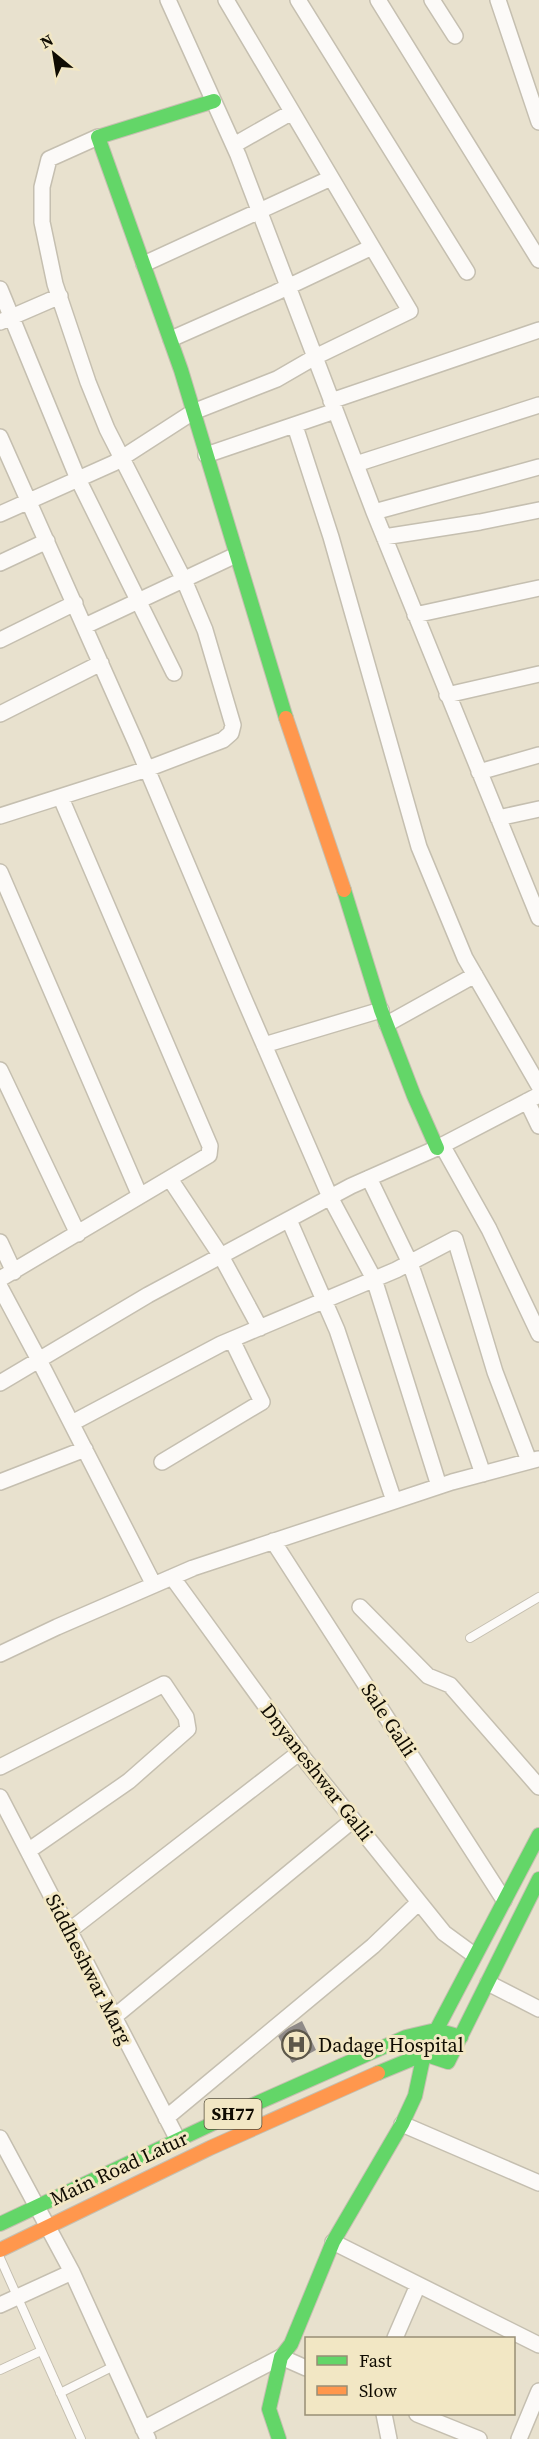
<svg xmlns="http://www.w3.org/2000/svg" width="539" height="2439" font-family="'Source Serif 4',serif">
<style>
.building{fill:#8f8a88}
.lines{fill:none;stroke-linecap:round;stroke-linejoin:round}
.lane-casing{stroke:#c5bfb0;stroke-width:10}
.street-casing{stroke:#c5bfb0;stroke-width:18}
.fast-casing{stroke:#c5bfb0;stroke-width:16}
.slow-casing{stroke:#c5bfb0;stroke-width:16}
.lane{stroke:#fcfaf8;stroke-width:8}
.street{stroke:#fcfaf8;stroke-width:15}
.fast{stroke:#63d668;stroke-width:14}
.slow{stroke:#ff974d;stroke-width:14}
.labels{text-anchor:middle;stroke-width:6;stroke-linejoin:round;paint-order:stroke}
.shield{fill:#f2e7c4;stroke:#544e3c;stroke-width:1.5}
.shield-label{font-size:18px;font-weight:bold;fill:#100c02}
.street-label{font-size:20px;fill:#100c02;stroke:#f2e7c4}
.poi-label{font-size:20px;fill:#100c02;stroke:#f2e7c4;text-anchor:start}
</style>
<rect width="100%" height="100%" fill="#e8e1ce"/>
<path class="building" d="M 302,2021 L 316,2050 L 292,2063 L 277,2034 Z"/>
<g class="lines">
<defs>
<path id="lane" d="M 470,1638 L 539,1597
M 0,2258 L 81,2439
M 0,2370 L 41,2351
M 60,2393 L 114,2366"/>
<path id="street" d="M 168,0 L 238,155 L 374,512 L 539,918
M 298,0 L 467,272
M 378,0 L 539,260
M 432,0 L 455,36
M 498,0 L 539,122
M 234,145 L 292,112
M 144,264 L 331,178
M 0,289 L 78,479 L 174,673
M 0,322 L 60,296
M 171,339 L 275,293 L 372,247
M 331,401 L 539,330
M 295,426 L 331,537 L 419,847 L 465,958 L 539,1086
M 0,437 L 136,743 L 242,994 L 330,1197 L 374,1279 L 439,1486
M 206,455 L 335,411
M 356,464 L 539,405
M 374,512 L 539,467
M 0,514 L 114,463 L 193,412 L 277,379 L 315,357 L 410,311 L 226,0
M 384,537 L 480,522 L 539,510
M 0,563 L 47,541
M 415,615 L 539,588
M 85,626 L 236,555
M 0,640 L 75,603
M 447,695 L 539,674
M 0,714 L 101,663
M 479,772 L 539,755
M 0,816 L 147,769 L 223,740 L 231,733 L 233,725 L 205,630 L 184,580 L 107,429 L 88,382 L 55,284 L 42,222 L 42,187 L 49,159 L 98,137
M 498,818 L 539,809
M 0,872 L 140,1196
M 387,1024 L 475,975
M 264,1045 L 381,1010
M 0,1070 L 78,1234
M 527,1101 L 539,1126
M 442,1145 L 489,1229 L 539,1334
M 369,1178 L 410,1263 L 483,1474
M 170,1179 L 221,1256 L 260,1328
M 289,1220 L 337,1330 L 394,1501
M 0,1242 L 14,1272
M 0,1279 L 209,1155 L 210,1146 L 61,798
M 0,1287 L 39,1360 L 154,1585
M 0,1383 L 148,1295 L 351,1186 L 437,1148 L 539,1095
M 72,1423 L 221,1344 L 396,1270 L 455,1239 L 495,1372 L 529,1461
M 162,1462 L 262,1402 L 232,1340
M 0,1482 L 85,1449
M 273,1541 L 504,1900
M 172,1577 L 305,1760 L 444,1933 L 474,1955
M 360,1607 L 428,1676 L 450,1685 L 539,1787
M 0,1654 L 57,1627 L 193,1568 L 452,1482 L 538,1459
M 0,1767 L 164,1684 L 186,1717 L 188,1729 L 129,1781 L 28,1851
M 0,1797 L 178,2140
M 69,1931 L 300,1752
M 488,1983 L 539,2009
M 114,2017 L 353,1820
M 166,2118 L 373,1946 L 419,1902
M 402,2124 L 539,2183
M 0,2138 L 72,2272 L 148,2439
M 333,2242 L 539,2345
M 0,2305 L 72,2272
M 395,2338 L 418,2285
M 384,2414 L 389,2439
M 417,2414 L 479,2439
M 143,2429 L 281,2357 L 306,2368
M 519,2439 L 539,2391"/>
<path id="fast" d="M 214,101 L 98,137 L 181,370 L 286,718
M 344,890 L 381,1010 L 414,1096 L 437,1148
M 430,2042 L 539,1835
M 378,2073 L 424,2054 L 448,2062 L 539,1879
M 0,2224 L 237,2112 L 406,2037 L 436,2030 L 461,2037
M 279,2439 L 269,2409 L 281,2357 L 291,2344 L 333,2242 L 402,2124 L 415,2096 L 424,2054"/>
<path id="slow" d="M 286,718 L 344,890
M 0,2250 L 210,2148 L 378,2073"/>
</defs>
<use href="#lane" class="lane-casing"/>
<use href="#street" class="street-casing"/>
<use href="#fast" class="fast-casing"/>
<use href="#slow" class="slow-casing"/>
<use href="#lane" class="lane"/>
<use href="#street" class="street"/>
<use href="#fast" class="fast"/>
<use href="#slow" class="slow"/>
</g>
<defs>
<symbol id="hospital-ring" viewBox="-11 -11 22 22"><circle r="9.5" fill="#f2e7c4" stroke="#5c5749" stroke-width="1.5"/><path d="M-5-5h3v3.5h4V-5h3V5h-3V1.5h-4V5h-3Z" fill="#5c5749"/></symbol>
</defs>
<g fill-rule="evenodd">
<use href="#hospital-ring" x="280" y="2028" width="33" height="33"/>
</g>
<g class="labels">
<rect class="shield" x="204.5" y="2099" width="57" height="30" rx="4.5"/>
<g class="shield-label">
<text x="233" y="2120">SH77</text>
</g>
<g class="street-label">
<text transform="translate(389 1720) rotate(57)" y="7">Sale Galli</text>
<text transform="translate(317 1772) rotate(52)" y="7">Dnyaneshwar Galli</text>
<text transform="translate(89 1969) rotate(63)" y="7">Siddheshwar Marg</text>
<text transform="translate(119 2168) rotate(-25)" y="7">Main Road Latur</text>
</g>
<g class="poi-label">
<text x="318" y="2052">Dadage Hospital</text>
</g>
</g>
<rect x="305" y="2337" width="210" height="78" fill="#f2e7c4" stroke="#988f76" stroke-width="1.5"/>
<rect x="317" y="2356" width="30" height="9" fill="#63d668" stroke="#988f76" stroke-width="1.5"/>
<text x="359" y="2367" font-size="18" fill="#100c02">Fast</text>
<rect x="317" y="2386" width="30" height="9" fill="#ff974d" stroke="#988f76" stroke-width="1.5"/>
<text x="359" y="2397" font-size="18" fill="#100c02">Slow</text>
<g transform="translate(54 54) rotate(330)" stroke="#f2e7c4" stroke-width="4.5" paint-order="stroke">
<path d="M0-4.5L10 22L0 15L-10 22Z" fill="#100c02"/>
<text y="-9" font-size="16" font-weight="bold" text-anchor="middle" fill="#100c02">N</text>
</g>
</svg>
